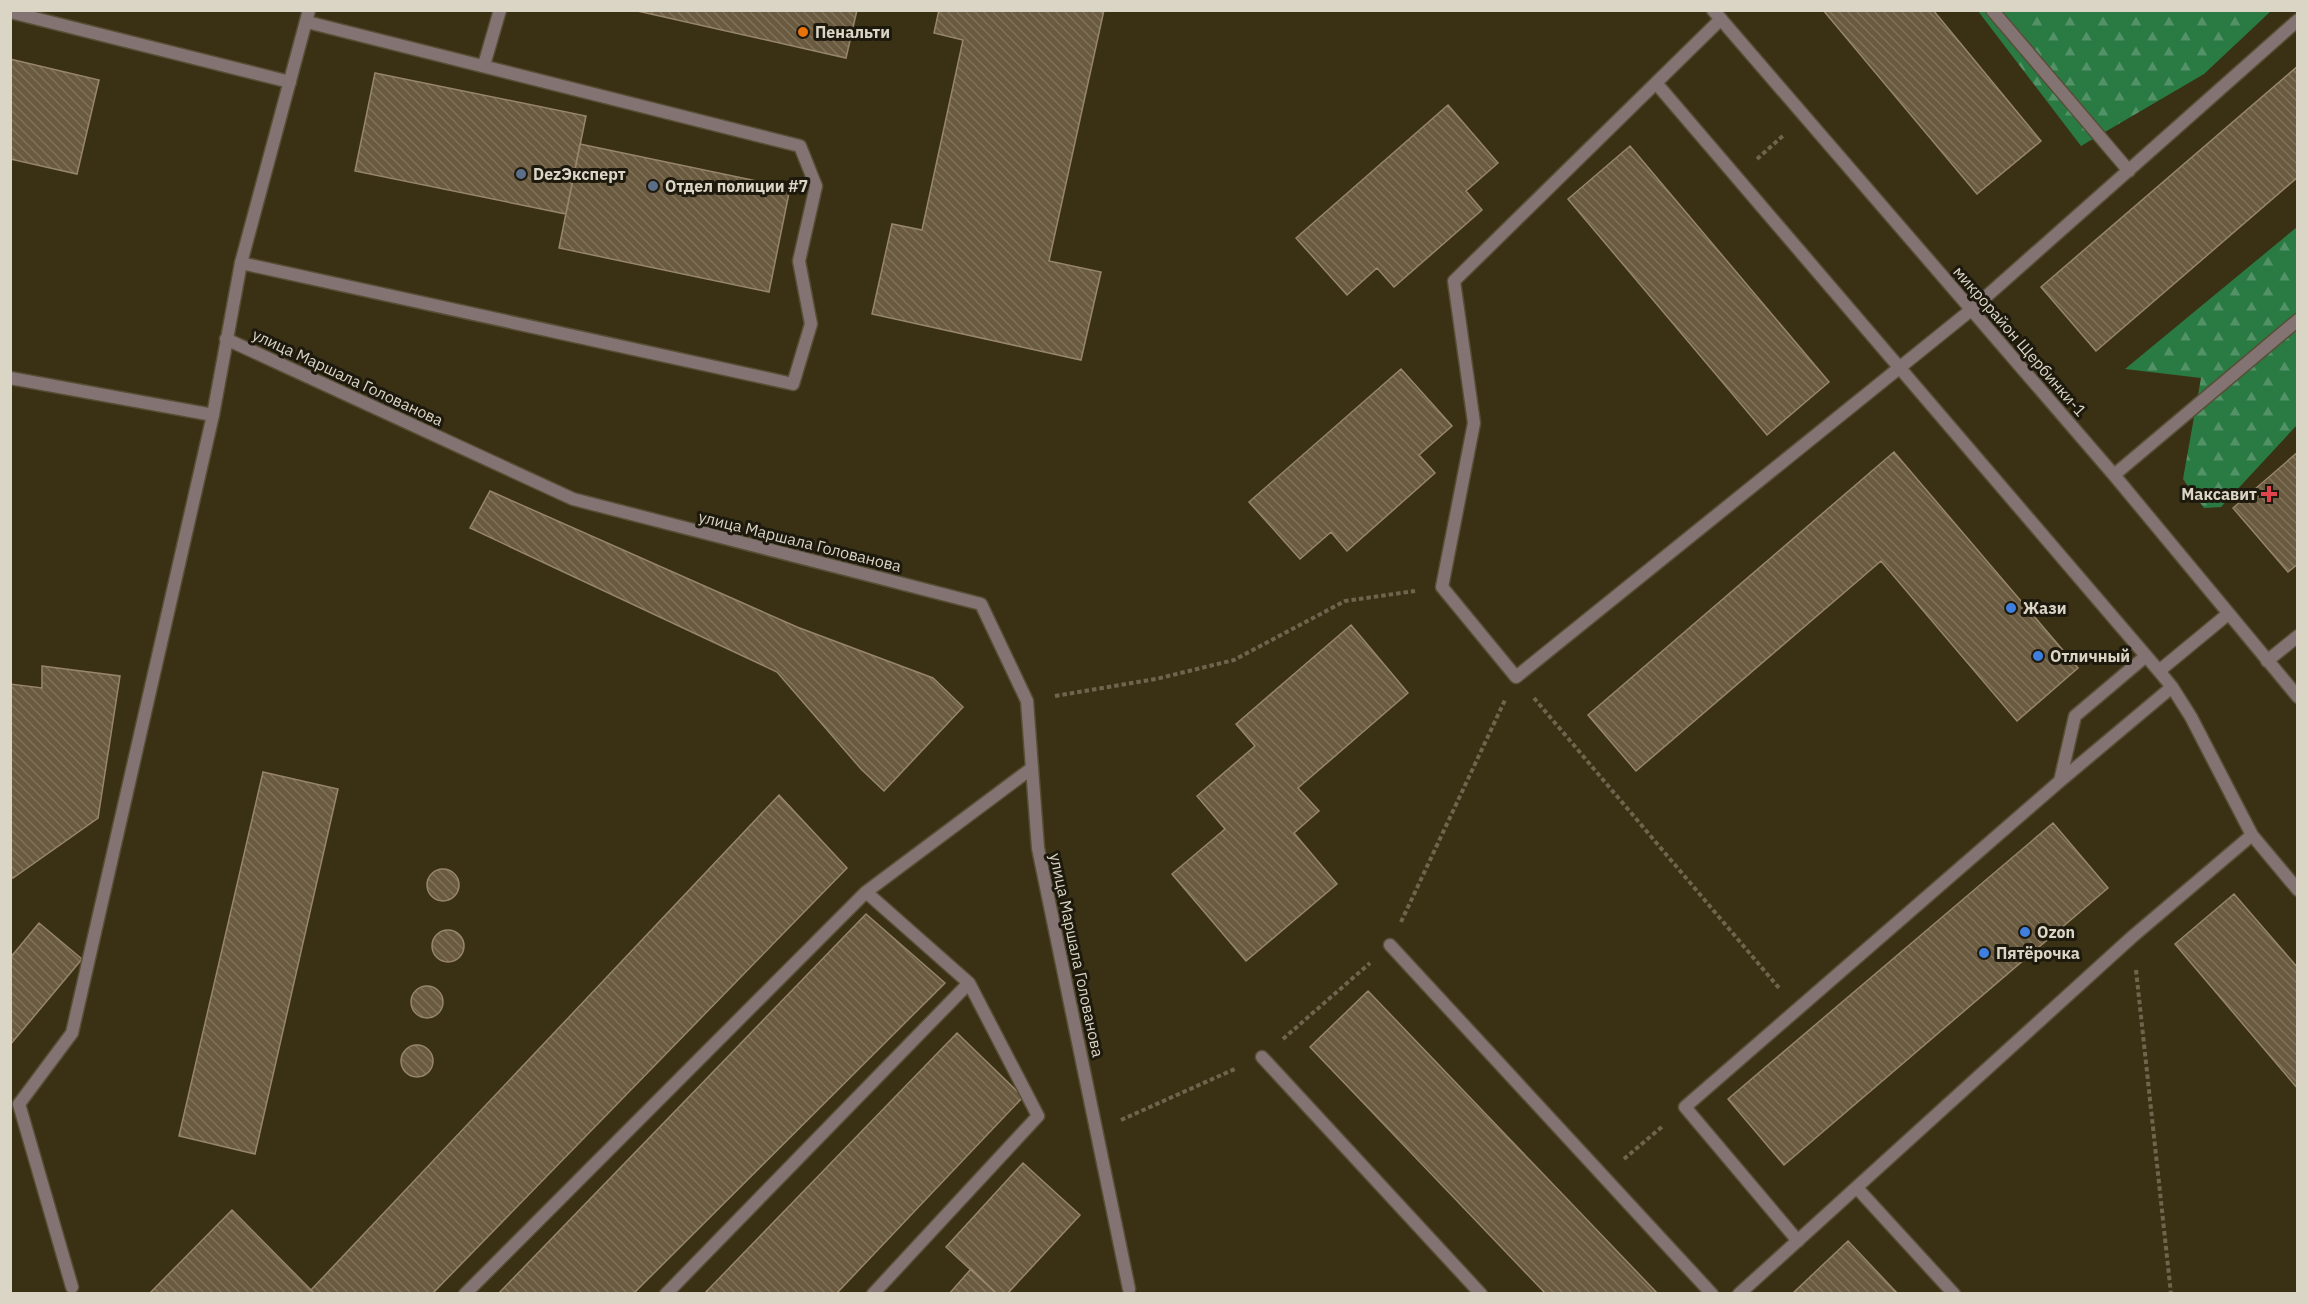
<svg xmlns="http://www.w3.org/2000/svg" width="2308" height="1304" font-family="'IBM Plex Sans',sans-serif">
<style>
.forest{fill:url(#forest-firs)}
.building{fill:url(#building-back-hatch);stroke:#97866a;stroke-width:1.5}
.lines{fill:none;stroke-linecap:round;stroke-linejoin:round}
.lane-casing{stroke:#574f35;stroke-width:15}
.street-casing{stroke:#574f35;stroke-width:15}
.path{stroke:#6d654d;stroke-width:4;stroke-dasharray:4.5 3;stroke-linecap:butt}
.lane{stroke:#837373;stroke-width:12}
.street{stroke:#837373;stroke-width:12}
.food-dot{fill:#e8710a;stroke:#1d190d;stroke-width:2}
.service-dot{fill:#5c6f8a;stroke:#1d190d;stroke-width:2}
.health-dot{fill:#e0444e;stroke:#1d190d;stroke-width:2}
.shop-dot{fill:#3f7fe0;stroke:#1d190d;stroke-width:2}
.labels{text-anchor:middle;stroke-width:6;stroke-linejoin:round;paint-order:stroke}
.poi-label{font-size:16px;font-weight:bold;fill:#dad5c5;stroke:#1d190d;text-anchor:start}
.street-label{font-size:16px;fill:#dad5c5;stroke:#1d190d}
</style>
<defs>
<pattern id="forest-firs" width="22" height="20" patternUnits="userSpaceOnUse" patternTransform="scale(1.5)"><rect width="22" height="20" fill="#2a7a44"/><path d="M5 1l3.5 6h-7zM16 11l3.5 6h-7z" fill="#529266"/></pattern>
<pattern id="building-back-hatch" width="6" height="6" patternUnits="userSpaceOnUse" patternTransform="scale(1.5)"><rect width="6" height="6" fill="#6a5a40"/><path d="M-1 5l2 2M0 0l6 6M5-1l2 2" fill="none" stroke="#7f715a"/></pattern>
</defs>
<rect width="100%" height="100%" fill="#3a3115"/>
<path class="forest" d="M 1978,11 L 2271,11 L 2204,74 L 2081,146 Z
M 2297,227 L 2297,425 L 2221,507 L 2204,508 L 2183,479 L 2201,378 L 2125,369 Z"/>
<path class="building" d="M 633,10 L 857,10 L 846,58 Z
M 939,10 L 1104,10 L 1049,261 L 1101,272 L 1081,360 L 872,314 L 892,224 L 922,230 L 963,40 L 934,33 Z
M 1823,10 L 1933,10 L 2041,141 L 1977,194 Z
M 10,59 L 99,80 L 77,174 L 10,159 Z
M 2298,66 L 2298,177 L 2096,351 L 2041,287 Z
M 375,73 L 586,116 L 566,214 L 355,171 Z
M 1448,105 L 1498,163 L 1466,191 L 1482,210 L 1394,287 L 1377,268 L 1347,295 L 1296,238 Z
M 580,144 L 790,188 L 769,292 L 559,248 Z
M 1630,146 L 1829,382 L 1767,435 L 1568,199 Z
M 1401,369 L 1452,426 L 1419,455 L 1435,473 L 1347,551 L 1331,532 L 1300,559 L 1249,502 Z
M 1894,452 L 2078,668 L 2017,721 L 1881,561 L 1636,771 L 1588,715 Z
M 2298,452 L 2298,564 L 2288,572 L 2233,508 Z
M 490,491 L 797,627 L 933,678 L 963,707 L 884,791 L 861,769 L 777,672 L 470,528 Z
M 1351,625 L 1408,693 L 1298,788 L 1319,811 L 1294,833 L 1337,884 L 1246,961 L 1172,874 L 1225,829 L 1197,796 L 1255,746 L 1236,724 Z
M 42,666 L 120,676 L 98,818 L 13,878 L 10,878 L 10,684 L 42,688 Z
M 263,772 L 338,789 L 255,1154 L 179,1136 Z
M 779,795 L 847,868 L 432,1294 L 315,1294 L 311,1290 Z
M 2053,823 L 2108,888 L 1784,1165 L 1728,1099 Z
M427 885a16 16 0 1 1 32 0a16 16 0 1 1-32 0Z
M 2234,894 L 2298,968 L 2298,1089 L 2175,944 Z
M 866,914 L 945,983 L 633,1294 L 498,1294 Z
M 39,923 L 82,959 L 10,1045 L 10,958 Z
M432 946a16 16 0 1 1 32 0a16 16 0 1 1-32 0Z
M411 1002a16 16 0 1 1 32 0a16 16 0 1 1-32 0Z
M 1368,991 L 1658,1294 L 1546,1294 L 1310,1047 Z
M 957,1033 L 1023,1097 L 836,1294 L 704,1294 Z
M401 1061a16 16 0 1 1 32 0a16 16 0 1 1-32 0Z
M 1023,1163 L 1080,1215 L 1007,1294 L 997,1294 L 946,1247 Z
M 232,1210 L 311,1290 L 315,1294 L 149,1294 Z
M 1848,1241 L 1898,1294 L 1792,1294 Z
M 971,1269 L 997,1294 L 949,1294 Z"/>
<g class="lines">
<defs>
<path id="lane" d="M 1992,10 L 2129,171
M 10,12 L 290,82
M 1721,19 L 1454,281 L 1474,423 L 1442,587 L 1516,677 L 1971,310 L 2298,20
M 484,65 L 500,10
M 1656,83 L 2159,671 L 2228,614
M 241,263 L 793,384 L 811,324 L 799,261 L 816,186 L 800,146 L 307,22
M 2267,661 L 2298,636
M 2172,687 L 2191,717 L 2252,835 L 2298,890
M 2060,781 L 2075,716 L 2146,656
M 1390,945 L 1712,1294
M 1262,1057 L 1481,1294
M 1857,1188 L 1954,1294
M 1798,1241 L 1685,1107 L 2060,781 L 2172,687 L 2159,671
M 72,1287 L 19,1104 L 72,1033 L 213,415
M 465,1294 L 866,892 L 1032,768
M 666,1294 L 969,983 L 866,892
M 873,1294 L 1038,1116 L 969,983
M 1739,1294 L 2132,937 L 2252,835"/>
<path id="street" d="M 1713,10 L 2114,475 L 2298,697
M 226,339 L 573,499 L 981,604 L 1027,701 L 1038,848 L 1129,1289
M 10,378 L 213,415 L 241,263 L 309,10
M 2114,475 L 2298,320"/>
</defs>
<use href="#lane" class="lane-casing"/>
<use href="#street" class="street-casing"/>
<path class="path" d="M 1757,159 L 1785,134
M 1055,696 L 1156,679 L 1234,660 L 1345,601 L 1415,591
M 1534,698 L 1779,988
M 1401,922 L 1505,700
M 2136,970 L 2171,1294
M 1283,1039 L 1370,963
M 1121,1120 L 1237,1068
M 1624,1159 L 1664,1125"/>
<use href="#lane" class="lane"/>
<use href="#street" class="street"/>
</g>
<circle class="food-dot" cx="803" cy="32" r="6"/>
<g class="service-dot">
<circle cx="521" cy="174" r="6"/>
<circle cx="653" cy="186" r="6"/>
</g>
<path class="health-dot" d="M2266 485h6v6h6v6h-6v6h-6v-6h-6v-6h6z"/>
<g class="shop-dot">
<circle cx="2011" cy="608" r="6"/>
<circle cx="2038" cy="656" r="6"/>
<circle cx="2025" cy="932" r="6"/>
<circle cx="1984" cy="953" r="6"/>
</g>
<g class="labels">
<g class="poi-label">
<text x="815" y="38">Пенальти</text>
<text x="533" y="180">DezЭксперт</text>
<text x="665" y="192">Отдел полиции #7</text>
<text x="2257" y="500" text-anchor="end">Максавит</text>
<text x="2023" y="614">Жази</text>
<text x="2050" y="662">Отличный</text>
<text x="2037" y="938">Ozon</text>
<text x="1996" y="959">Пятёрочка</text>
</g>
<g class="street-label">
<text transform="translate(2020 341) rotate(49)" y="6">микрорайон Щербинки-1</text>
<text transform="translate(348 377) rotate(25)" y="6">улица Маршала Голованова</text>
<text transform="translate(800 541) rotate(14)" y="6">улица Маршала Голованова</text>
<text transform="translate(1077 955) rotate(78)" y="6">улица Маршала Голованова</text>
</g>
</g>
<rect width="2308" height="1304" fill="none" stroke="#dad5c5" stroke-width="24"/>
</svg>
